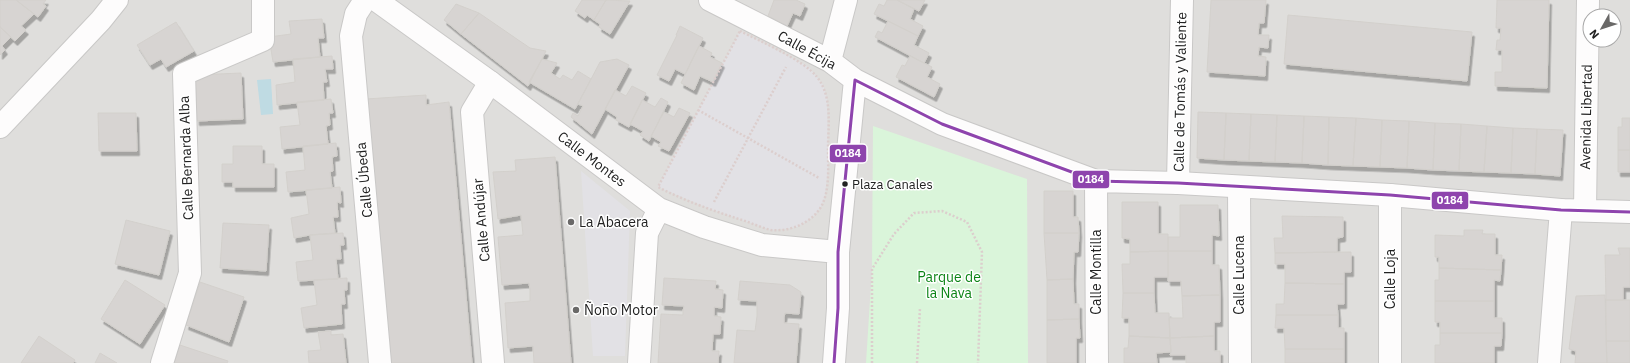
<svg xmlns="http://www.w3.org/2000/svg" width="1630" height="363" font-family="'IBM Plex Sans',sans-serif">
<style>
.residential{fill:#dfdedc;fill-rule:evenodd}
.park{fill:#daf5da}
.plaza{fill:#e2e1e5}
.water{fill:#bfdbe3}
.building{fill:#d7d4d2;stroke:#d3d0cc;filter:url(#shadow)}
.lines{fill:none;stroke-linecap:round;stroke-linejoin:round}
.minor-casing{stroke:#c9c8c7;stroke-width:24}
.tertiary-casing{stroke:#c9c8c7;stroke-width:24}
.path{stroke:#dccecd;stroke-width:2.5;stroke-dasharray:2 2;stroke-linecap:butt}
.minor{stroke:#fdfcfc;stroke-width:22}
.tertiary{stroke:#fdfcfc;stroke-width:22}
.bus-1-casing{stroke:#fff;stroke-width:6}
.bus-1{stroke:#8e44ad;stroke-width:3}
.bus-dot{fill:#222;stroke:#fff;stroke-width:1.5}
.poi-dot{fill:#6a6968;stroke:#fff;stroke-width:1.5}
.labels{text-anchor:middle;stroke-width:3;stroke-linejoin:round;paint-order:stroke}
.bus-label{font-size:13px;fill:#222;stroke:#fff;text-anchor:start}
.street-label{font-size:14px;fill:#222;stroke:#fff}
.poi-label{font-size:14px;fill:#222;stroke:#fff;text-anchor:start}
.park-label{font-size:14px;fill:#0c8416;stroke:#fff}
.line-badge{stroke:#fff;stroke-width:1.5}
.badge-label{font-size:11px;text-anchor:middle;font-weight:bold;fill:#fff}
</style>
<defs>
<filter id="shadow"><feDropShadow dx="2.5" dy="4.5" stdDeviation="0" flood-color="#0004"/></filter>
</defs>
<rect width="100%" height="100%" fill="#f0eeeb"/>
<path class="residential" d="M 0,0 L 1630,0 L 1630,363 L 0,363 ZM 1590,16 L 1614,16 L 1614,40 L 1590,40 Z"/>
<path class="park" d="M 873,126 L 1027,179 L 1028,363 L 866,363 L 872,269 Z"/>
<path class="plaza" d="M 740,31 L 809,67 L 823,85 L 827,98 L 828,167 L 825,195 L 821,207 L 813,217 L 797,227 L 784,229 L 771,230 L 710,209 L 658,187 Z
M 581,171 L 630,211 L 625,356 L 593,356 Z"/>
<path class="water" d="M 271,79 L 273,114 L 261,115 L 257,80 Z"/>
<path class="building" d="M 0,0 L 16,0 L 34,14 L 21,26 L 26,30 L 15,41 L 0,27 Z
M 16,0 L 46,0 L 43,4 L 46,6 L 38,17 Z
M 582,0 L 606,0 L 594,20 L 587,15 L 585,18 L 575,11 Z
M 606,0 L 630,1 L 610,34 L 599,27 L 600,24 L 594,20 Z
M 774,0 L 796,0 L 805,4 L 800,16 L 793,13 L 787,26 L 768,16 Z
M 887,0 L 897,0 L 914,9 L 910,19 L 923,26 L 918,36 L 874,14 L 879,4 L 884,6 Z
M 897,0 L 925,0 L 919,11 Z
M 1211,0 L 1266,0 L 1264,23 L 1259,23 L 1258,35 L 1269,35 L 1268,48 L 1259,47 L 1258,56 L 1266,57 L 1265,76 L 1207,72 Z
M 1497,0 L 1549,0 L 1547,88 L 1495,86 L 1495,72 L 1502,72 L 1502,50 L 1496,50 L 1497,40 L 1500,40 L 1501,28 L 1496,28 Z
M 456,4 L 479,13 L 461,34 L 444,20 Z
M 479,13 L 530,48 L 546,51 L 528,86 L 461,34 Z
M 1288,15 L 1472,32 L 1467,81 L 1284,64 Z
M 322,19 L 324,38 L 318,38 L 320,57 L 273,62 L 269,37 L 291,34 L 289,21 Z
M 888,21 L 918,36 L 914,45 L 929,53 L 924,63 L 875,37 L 878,31 L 882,33 Z
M 176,22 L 194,51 L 166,67 L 161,59 L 150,65 L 137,45 Z
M 680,26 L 703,38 L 685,74 L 675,69 L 669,81 L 657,75 L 677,35 L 676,35 Z
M 0,27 L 11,37 L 2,46 L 5,50 L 0,55 Z
M 699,46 L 712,53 L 710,57 L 722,63 L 713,82 L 700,76 L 694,90 L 681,83 Z
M 332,56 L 333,69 L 325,69 L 327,82 L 323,82 L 324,100 L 277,105 L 276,85 L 295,82 L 293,59 Z
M 910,56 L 932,67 L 927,77 L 940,84 L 934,97 L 896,77 L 902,65 L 905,66 Z
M 542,59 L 557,63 L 551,73 L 560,79 L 563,75 L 572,80 L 578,71 L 591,79 L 575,109 L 529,82 Z
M 617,59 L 629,65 L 592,134 L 571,117 L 573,113 L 578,116 L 583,106 L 578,104 L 600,62 Z
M 241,73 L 243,119 L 197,121 L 195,75 Z
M 632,86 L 646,93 L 629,127 L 616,120 L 617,117 L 605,109 L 615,90 L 626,96 Z
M 426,95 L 426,105 L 449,102 L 472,363 L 391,363 L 366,99 Z
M 661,98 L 668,102 L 649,141 L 640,135 L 643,131 L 630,124 L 642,100 L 655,107 Z
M 331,99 L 333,113 L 329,113 L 330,125 L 326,126 L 328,144 L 282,149 L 280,127 L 300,125 L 297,102 Z
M 679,108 L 690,113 L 669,151 L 658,146 L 661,142 L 651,136 L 664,112 L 674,117 Z
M 1198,112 L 1226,113 L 1224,160 L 1197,158 Z
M 98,113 L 136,113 L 137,151 L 99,151 Z
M 1226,113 L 1251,114 L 1249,161 L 1224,160 Z
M 1251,114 L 1277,115 L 1275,162 L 1249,161 Z
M 1277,115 L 1304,116 L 1302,163 L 1275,162 Z
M 1304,116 L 1329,117 L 1328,165 L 1302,163 Z
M 1329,117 L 1356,118 L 1353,166 L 1328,165 Z
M 1356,118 L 1382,120 L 1380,167 L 1353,166 Z
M 1622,118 L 1630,118 L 1630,150 L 1618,150 L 1618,127 L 1622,127 Z
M 1382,120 L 1409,121 L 1407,168 L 1380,167 Z
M 1409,121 L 1435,123 L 1433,170 L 1407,168 Z
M 1435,123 L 1461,124 L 1459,171 L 1433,170 Z
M 1461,124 L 1487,126 L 1484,172 L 1459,171 Z
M 1487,126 L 1513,128 L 1511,173 L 1484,172 Z
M 1513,128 L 1537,129 L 1535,174 L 1511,173 Z
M 1537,129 L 1563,130 L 1560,176 L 1535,174 Z
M 336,143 L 337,156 L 332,157 L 333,171 L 330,172 L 332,188 L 288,192 L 286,172 L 305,170 L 303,146 Z
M 233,146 L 262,146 L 262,164 L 274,164 L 274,187 L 233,187 L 233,182 L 222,182 L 222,164 L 233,164 Z
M 1618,150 L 1630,150 L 1630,172 L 1618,172 Z
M 555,157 L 571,363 L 534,363 L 533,346 L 508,348 L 505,303 L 530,301 L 530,290 L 529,283 L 502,285 L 498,237 L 523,235 L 521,215 L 498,219 L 493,172 L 516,171 L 515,160 Z
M 340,187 L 341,203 L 337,202 L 338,217 L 333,217 L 335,233 L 310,235 L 294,238 L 291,218 L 309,214 L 306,190 Z
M 1044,191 L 1073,191 L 1073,217 L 1078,217 L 1079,233 L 1044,233 Z
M 1122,202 L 1158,202 L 1158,234 L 1168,234 L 1168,251 L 1130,252 L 1130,239 L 1122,238 Z
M 1180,205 L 1218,205 L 1219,236 L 1212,235 L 1212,251 L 1168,251 L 1168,237 L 1180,237 Z
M 1282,216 L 1343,217 L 1343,237 L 1337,238 L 1337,252 L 1275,253 L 1274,238 L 1283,238 Z
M 126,220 L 170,231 L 159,275 L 115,264 Z
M 223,223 L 269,225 L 266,271 L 220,268 Z
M 1464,230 L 1483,230 L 1482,234 L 1495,234 L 1495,255 L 1502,255 L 1501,270 L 1439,268 L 1439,257 L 1435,257 L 1435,235 L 1464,236 Z
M 343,233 L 344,245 L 340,245 L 341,259 L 336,259 L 338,279 L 298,281 L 296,262 L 313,260 L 310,235 Z
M 1044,233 L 1079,233 L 1078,252 L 1074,252 L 1073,279 L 1047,280 Z
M 1618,248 L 1630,248 L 1630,287 L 1623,287 L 1623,300 L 1606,300 L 1605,255 L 1620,255 Z
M 1168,251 L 1212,251 L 1212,265 L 1219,265 L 1220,295 L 1182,296 L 1181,281 L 1168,281 Z
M 1168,251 L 1168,277 L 1154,277 L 1154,293 L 1123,293 L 1122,264 L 1130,264 L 1130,252 Z
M 1351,252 L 1351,272 L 1344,272 L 1344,284 L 1285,283 L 1285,264 L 1275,264 L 1275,253 Z
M 1439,268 L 1501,270 L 1500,281 L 1494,280 L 1494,301 L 1435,301 L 1435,280 L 1439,280 Z
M 347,278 L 347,290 L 344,290 L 345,304 L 341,304 L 342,324 L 304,328 L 301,308 L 317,305 L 314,280 Z
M 664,278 L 716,281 L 715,289 L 723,290 L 722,308 L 714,307 L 714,316 L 721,317 L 720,334 L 713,334 L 712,351 L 719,351 L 718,363 L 658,363 L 661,314 L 683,315 L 683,311 L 684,306 L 662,305 Z
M 1073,279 L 1074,304 L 1079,304 L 1079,319 L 1047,320 L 1047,280 Z
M 125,280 L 165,305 L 140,344 L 101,319 Z
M 740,281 L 790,285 L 801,292 L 799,314 L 785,313 L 784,317 L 784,323 L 799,324 L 796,363 L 734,363 L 737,330 L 755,331 L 757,316 L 757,301 L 738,300 Z
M 200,282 L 244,297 L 229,342 L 186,325 Z
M 1285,283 L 1344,284 L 1344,304 L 1337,304 L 1338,315 L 1276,315 L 1276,304 L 1284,304 Z
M 1123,293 L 1154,293 L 1155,313 L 1169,313 L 1170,338 L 1129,336 L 1129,318 L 1122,318 Z
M 1220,295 L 1220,322 L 1214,322 L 1214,336 L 1170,338 L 1169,318 L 1183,318 L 1182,296 Z
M 1605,295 L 1607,363 L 1575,363 L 1576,351 L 1569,349 L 1576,296 Z
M 1606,300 L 1630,300 L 1630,341 L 1606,341 Z
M 1435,301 L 1494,301 L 1494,318 L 1502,318 L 1502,333 L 1440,333 L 1440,322 L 1435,322 Z
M 1276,315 L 1338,315 L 1338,328 L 1344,328 L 1344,349 L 1285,349 L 1284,328 L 1275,328 Z
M 1079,319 L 1080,338 L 1076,338 L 1076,363 L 1047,363 L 1047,320 Z
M 331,331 L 331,335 L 343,334 L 346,363 L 309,363 L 308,351 L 321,350 L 318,332 Z
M 1440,333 L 1502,333 L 1501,346 L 1494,346 L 1494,363 L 1435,363 L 1435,345 L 1440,345 Z
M 39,336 L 75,360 L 73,363 L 21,363 Z
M 1129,336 L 1170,338 L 1171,352 L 1156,353 L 1157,363 L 1124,363 L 1124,348 L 1128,348 Z
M 1214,336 L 1214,351 L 1220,351 L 1220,363 L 1186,363 L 1186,355 L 1170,355 L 1171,352 L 1170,338 Z
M 1606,341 L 1630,341 L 1630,363 L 1607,363 Z
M 180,345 L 228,361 L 227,363 L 174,363 Z
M 1285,349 L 1344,349 L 1344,363 L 1285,363 Z
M 100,353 L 117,363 L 95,363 Z"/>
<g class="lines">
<defs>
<path id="minor" d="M 365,0 L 356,14 L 351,36 L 380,363
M 490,82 L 472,112 L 493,363
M 1178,183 L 1182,0
M 1239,187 L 1240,363
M 1390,195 L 1390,363
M 162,363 L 190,273 L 184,74 L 263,40 L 263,0
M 1549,363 L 1561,210"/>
<path id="tertiary" d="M 376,0 L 490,82 L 659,209 L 704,227 L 762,245 L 838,252
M 710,0 L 830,61 L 855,80 L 942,124 L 1096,181 L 1178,183 L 1390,195 L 1561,210 L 1630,212
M 830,61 L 846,0
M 0,127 L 101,20 L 117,0
M 1096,181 L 1097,363
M 1585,210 L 1588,0
M 639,363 L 647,233 L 659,209
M 834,363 L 838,308 L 838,252 L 855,80"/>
</defs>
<use href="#minor" class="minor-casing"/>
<use href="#tertiary" class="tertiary-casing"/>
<path class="path" d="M 740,31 C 760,41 805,61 817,77 C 833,97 828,126 828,150 C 828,168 830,191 821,207 C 811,223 790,232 771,230 C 762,228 752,223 742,220 C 714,211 685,201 658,187 Z
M 698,110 L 819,178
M 714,202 L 786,67
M 872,363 L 872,269 L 894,234 L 914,213 L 942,211 L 967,222 L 982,252 L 978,363
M 917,363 L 920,308"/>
<use href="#minor" class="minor"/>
<use href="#tertiary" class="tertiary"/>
<defs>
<path id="bus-1" d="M 834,363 L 838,308 L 838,252 L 855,80 L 942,124 L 1096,181 L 1178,183 L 1390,195 L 1561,210 L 1630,212"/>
</defs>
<use href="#bus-1" class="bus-1-casing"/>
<use href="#bus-1" class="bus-1"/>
</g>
<circle class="bus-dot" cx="845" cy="184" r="3.5"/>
<g class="poi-dot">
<circle cx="571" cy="222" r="4"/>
<circle cx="576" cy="310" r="4"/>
</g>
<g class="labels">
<g class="bus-label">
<text x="852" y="189">Plaza Canales</text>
</g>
<g class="street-label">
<text transform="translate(807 50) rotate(29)" y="5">Calle Écija</text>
<text transform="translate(1180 92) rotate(-89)" y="5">Calle de Tomás y Valiente</text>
<text transform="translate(1586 117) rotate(-89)" y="5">Avenida Libertad</text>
<text transform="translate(186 158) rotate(-92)" y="5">Calle Bernarda Alba</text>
<text transform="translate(592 159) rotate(37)" y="5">Calle Montes</text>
<text transform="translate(364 180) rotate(-95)" y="5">Calle Úbeda</text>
<text transform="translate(481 220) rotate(-95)" y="5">Calle Andújar</text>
<text transform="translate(1096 272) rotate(-90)" y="5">Calle Montilla</text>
<text transform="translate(1239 275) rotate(-90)" y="5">Calle Lucena</text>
<text transform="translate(1390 279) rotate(-90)" y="5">Calle Loja</text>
</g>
<g class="poi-label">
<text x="579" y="227">La Abacera</text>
<text x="584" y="315">Ñoño Motor</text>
</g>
<g class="park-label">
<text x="949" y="282">Parque de<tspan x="949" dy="16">la Nava</tspan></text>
</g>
</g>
<g class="line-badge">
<rect x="829" y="144" width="38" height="19" rx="4" fill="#8e44ad"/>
<rect x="1072" y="170" width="38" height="19" rx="4" fill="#8e44ad"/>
<rect x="1431" y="191" width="38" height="19" rx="4" fill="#8e44ad"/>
</g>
<g class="badge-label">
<text x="848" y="157">0184</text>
<text x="1091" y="183">0184</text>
<text x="1450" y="204">0184</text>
</g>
<g transform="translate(1602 28) rotate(231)"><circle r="19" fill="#ffffff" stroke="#a7a7a7"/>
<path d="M0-3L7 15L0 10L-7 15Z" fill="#6a6968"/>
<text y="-6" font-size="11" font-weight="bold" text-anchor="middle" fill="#222222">N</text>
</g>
</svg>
